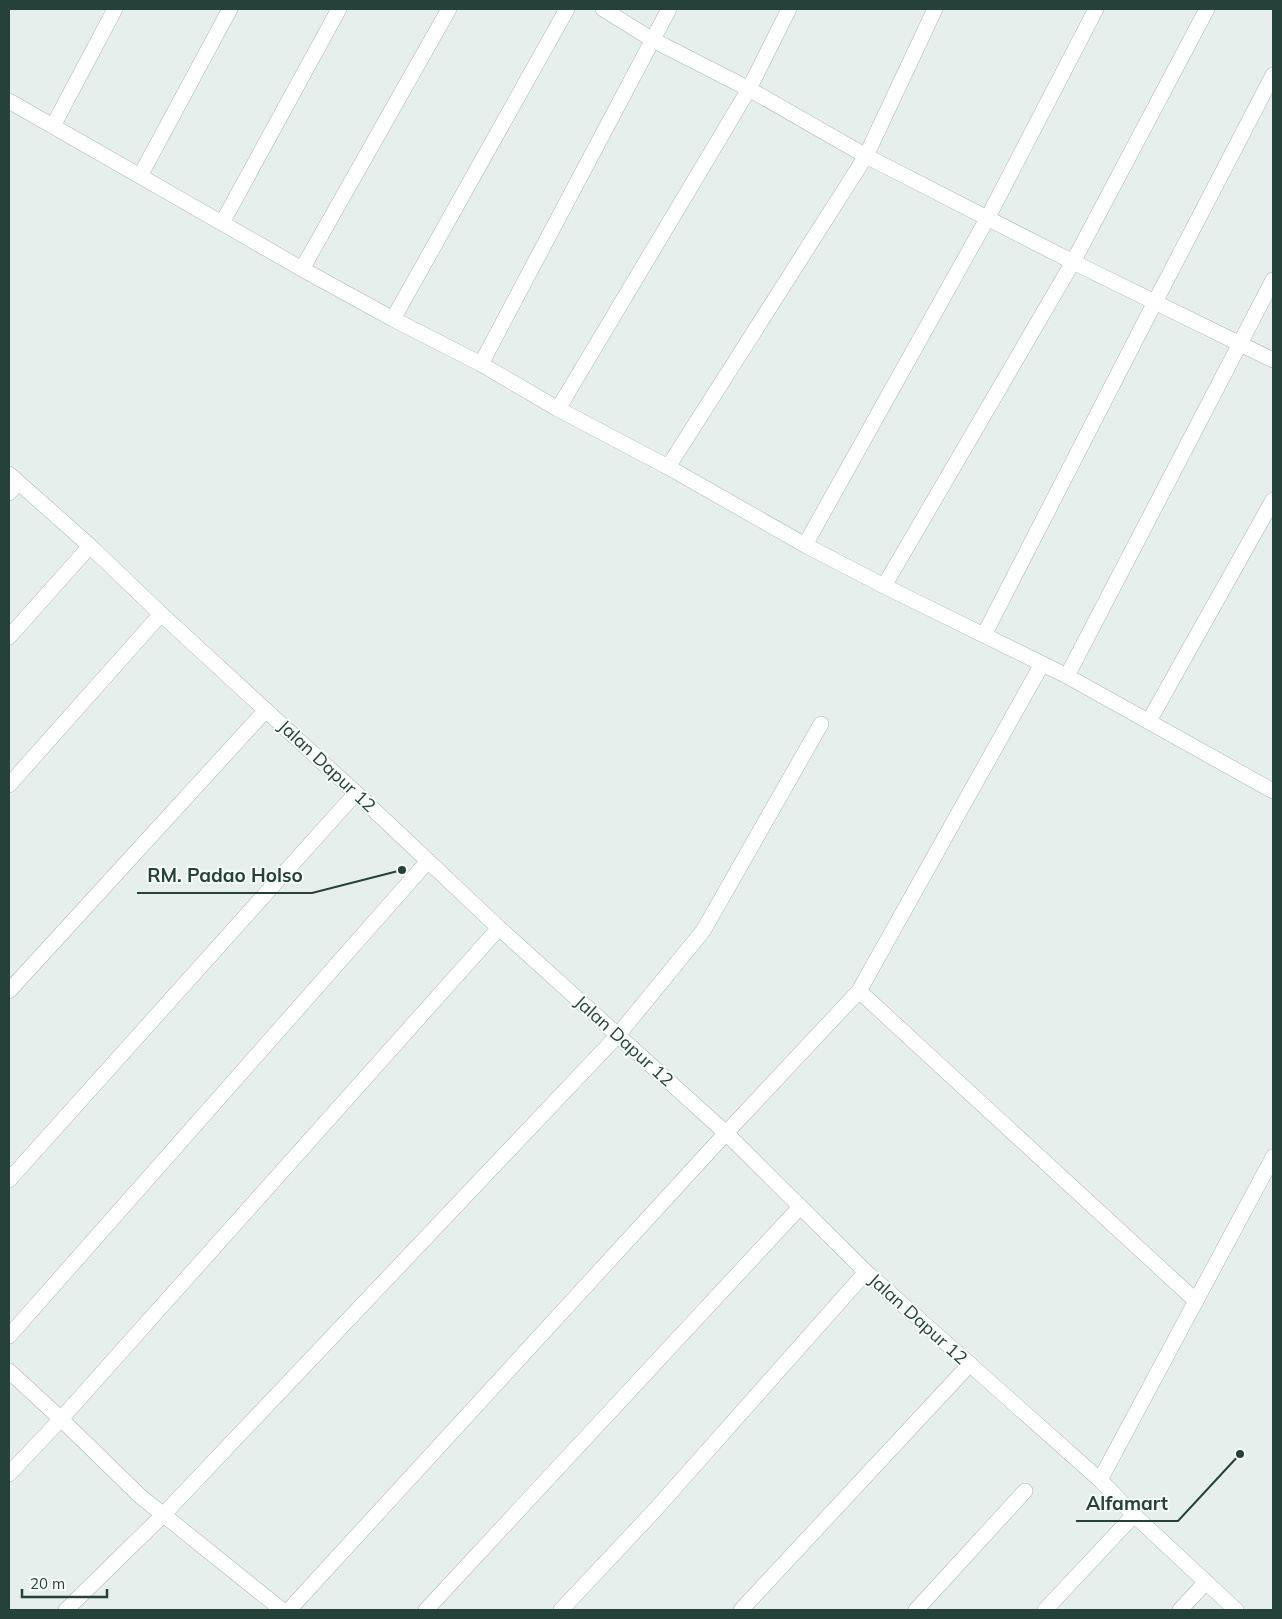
<svg xmlns="http://www.w3.org/2000/svg" width="1282" height="1619" font-family="Mulish,sans-serif">
<style>
.lines{fill:none;stroke-linecap:round;stroke-linejoin:round}
.street-casing{stroke:#a8b8b2;stroke-width:16}
.secondary-casing{stroke:#a4bbb3;stroke-width:16}
.street{stroke:#fff;stroke-width:15}
.secondary{stroke:#fff;stroke-width:15}
.labels{text-anchor:middle;stroke-width:4;stroke-linejoin:round;paint-order:stroke}
.street-label{font-size:18px;fill:#24423a;stroke:#f7fbf9}
.leader{fill:none;stroke:#24423a;stroke-width:2}
.callout-dot{fill:#24423a;stroke:#f7fbf9;stroke-width:2}
.callout-label{font-size:19px;text-anchor:middle;font-weight:bold;fill:#24423a;stroke:#f7fbf9;stroke-width:4;stroke-linejoin:round;paint-order:stroke}
</style>
<rect width="100%" height="100%" fill="#e6efeb"/>
<g class="lines">
<defs>
<path id="street" d="M 603,9 L 653,40 L 749,89 L 866,156 L 1073,262 L 1273,360
M 9,101 L 302,269 L 393,319 L 481,364 L 558,409 L 668,467 L 805,545 L 884,586 L 1067,676 L 1273,791
M 53,126 L 115,9
M 140,176 L 230,9
M 222,223 L 339,9
M 302,269 L 449,9
M 393,319 L 567,9
M 481,364 L 669,9
M 558,409 L 749,89 L 789,9
M 668,467 L 866,156 L 935,9
M 9,493 L 18,483
M 805,545 L 987,219 L 1096,9
M 884,586 L 1073,262 L 1207,9
M 984,635 L 1155,302 L 1273,75
M 9,637 L 90,546
M 1067,676 L 1273,280
M 1149,721 L 1273,500
M 9,785 L 161,614
M 9,991 L 266,710
M 859,991 L 1196,1301
M 9,1180 L 356,793
M 9,1336 L 428,861
M 9,1371 L 61,1419 L 140,1496 L 282,1610
M 9,1474 L 61,1419 L 499,928
M 1100,1480 L 1273,1157
M 66,1610 L 164,1514 L 618,1035 L 703,931 L 821,724
M 289,1610 L 726,1133 L 859,991 L 1042,664
M 426,1610 L 800,1207
M 561,1610 L 655,1510 L 866,1272
M 741,1610 L 970,1364
M 916,1610 L 1025,1491
M 1045,1610 L 1134,1515
M 1180,1610 L 1205,1583"/>
<path id="secondary" d="M 9,474 L 90,546 L 161,614 L 356,793 L 499,928 L 726,1133 L 866,1272 L 1100,1480 L 1134,1515 L 1236,1610"/>
</defs>
<use href="#street" class="street-casing"/>
<use href="#secondary" class="secondary-casing"/>
<use href="#street" class="street"/>
<use href="#secondary" class="secondary"/>
</g>
<g class="labels">
<g class="street-label">
<text transform="translate(327 766) rotate(43)" y="6">Jalan Dapur 12</text>
<text transform="translate(624 1041) rotate(42)" y="6">Jalan Dapur 12</text>
<text transform="translate(918 1319) rotate(42)" y="6">Jalan Dapur 12</text>
</g>
</g>
<path class="leader" d="M402 870L312 893H137M1240 1454L1178 1521H1076"/>
<g class="callout-dot">
<circle cx="402" cy="870" r="5"/>
<circle cx="1240" cy="1454" r="5"/>
</g>
<g class="callout-label">
<text x="225" y="882">RM. Padao Holso</text>
<text x="1127" y="1510">Alfamart</text>
</g>
<rect width="1282" height="1619" fill="none" stroke="#24423a" stroke-width="20"/>
<path d="M22 1589v8h85v-8" fill="none" stroke="#24423a" stroke-width="2.5"/>
<text x="30" y="1589" font-size="15" fill="#24423a" stroke="#f7fbf9" stroke-width="4" paint-order="stroke">20 m</text>
</svg>
